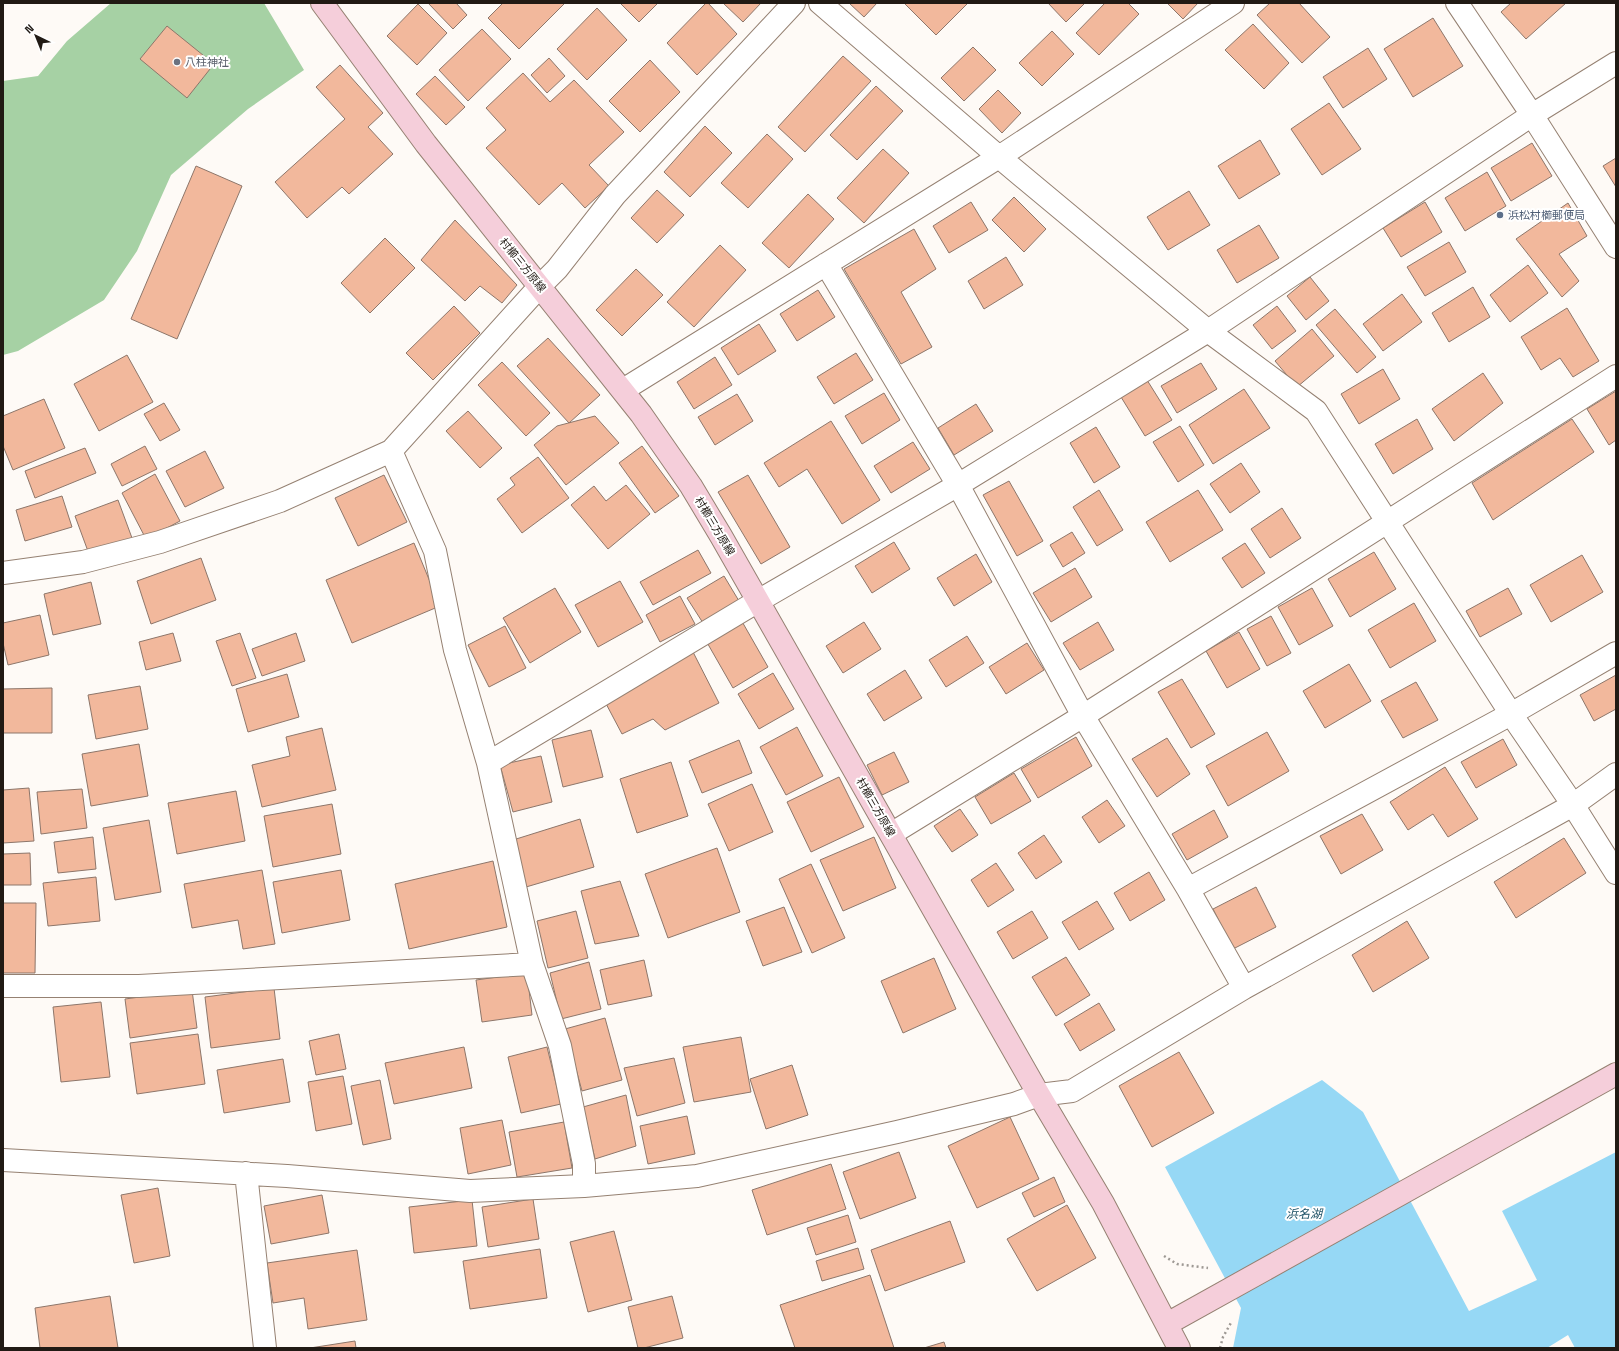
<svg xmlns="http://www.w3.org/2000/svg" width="1619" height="1351" font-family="'Space Grotesk','Noto Sans JP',sans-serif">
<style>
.forest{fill:#a6d1a4}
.water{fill:#96d8f5}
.building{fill:#f2b89c;stroke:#8d766a}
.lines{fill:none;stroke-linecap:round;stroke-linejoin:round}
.street-casing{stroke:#958172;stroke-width:24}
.secondary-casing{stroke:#958172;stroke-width:24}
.path{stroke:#9d9893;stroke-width:2.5;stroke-dasharray:2 3;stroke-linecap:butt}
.street{stroke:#fff;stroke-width:22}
.secondary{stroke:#f5ceda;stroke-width:22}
.worship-dot{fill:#6b7280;stroke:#fff;stroke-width:1.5}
.service-dot{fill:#5c6f8a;stroke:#fff;stroke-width:1.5}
.labels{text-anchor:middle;stroke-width:4;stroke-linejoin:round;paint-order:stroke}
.worship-label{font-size:11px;fill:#5b616d;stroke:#fff;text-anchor:start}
.service-label{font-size:11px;fill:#4e5e75;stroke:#fff;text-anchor:start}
.street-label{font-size:11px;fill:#211a14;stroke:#fff}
.water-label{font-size:12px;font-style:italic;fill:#1a4f64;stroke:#fff}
</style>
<rect width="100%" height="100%" fill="#fefaf6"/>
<path class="forest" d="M 111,3 L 264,3 L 304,70 L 248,109 L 171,175 L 137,251 L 104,300 L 18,351 L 3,355 L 3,81 L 38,76 L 67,41 Z"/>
<path class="water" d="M 1322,1080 L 1363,1112 L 1469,1311 L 1537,1280 L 1502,1211 L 1616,1152 L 1616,1348 L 1575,1348 L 1568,1335 L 1547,1348 L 1233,1348 L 1241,1308 L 1165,1167 Z"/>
<path class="building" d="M 428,3 L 456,3 L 467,15 L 453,29 Z
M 503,3 L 565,3 L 519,49 L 488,18 Z
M 620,3 L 658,3 L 639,22 Z
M 706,3 L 708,3 L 737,34 L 697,75 L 667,43 Z
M 723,3 L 761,3 L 743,22 Z
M 849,3 L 877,3 L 864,17 Z
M 904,3 L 968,3 L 936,35 Z
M 1048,3 L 1085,3 L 1066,22 Z
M 1105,3 L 1128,3 L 1139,14 L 1099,55 L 1076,33 Z
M 1167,3 L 1198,3 L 1183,19 Z
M 1270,3 L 1299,3 L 1330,37 L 1302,63 L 1257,15 Z
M 1511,3 L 1566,3 L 1526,39 L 1501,12 Z
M 418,4 L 447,33 L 417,65 L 387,36 Z
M 597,8 L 627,40 L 587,80 L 557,49 Z
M 1433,18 L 1463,66 L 1413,97 L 1384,49 Z
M 1253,24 L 1289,63 L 1264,89 L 1225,50 Z
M 167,26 L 214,64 L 187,98 L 140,59 Z
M 482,29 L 511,59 L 468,101 L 439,70 Z
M 1052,31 L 1074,54 L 1042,86 L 1019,63 Z
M 973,47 L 996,70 L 964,101 L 941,78 Z
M 1368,48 L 1387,79 L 1343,108 L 1323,77 Z
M 843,56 L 871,81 L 805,152 L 778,127 Z
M 549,58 L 565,76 L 547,93 L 531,75 Z
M 650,60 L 680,92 L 640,132 L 609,101 Z
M 340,65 L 383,113 L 368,127 L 393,154 L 349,194 L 342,187 L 307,218 L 275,182 L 345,119 L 316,87 Z
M 523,73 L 550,102 L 574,80 L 624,132 L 589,165 L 609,186 L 585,208 L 562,183 L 539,205 L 486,148 L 506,130 L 486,108 Z
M 435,76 L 465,107 L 446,125 L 416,94 Z
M 876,86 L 903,111 L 857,160 L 830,135 Z
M 998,90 L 1021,113 L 1002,133 L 979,109 Z
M 1329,103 L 1361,149 L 1322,175 L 1291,129 Z
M 705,126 L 732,153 L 690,197 L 664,172 Z
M 767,134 L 793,159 L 748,208 L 721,183 Z
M 1260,140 L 1280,174 L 1239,199 L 1218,166 Z
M 1532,143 L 1552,176 L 1511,201 L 1491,168 Z
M 883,149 L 909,173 L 864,223 L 837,198 Z
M 1616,158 L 1616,187 L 1603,166 Z
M 196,166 L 242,186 L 177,339 L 131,319 Z
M 1487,172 L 1506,206 L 1465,231 L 1445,198 Z
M 657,190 L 684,215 L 657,243 L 631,218 Z
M 1189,191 L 1210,225 L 1168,250 L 1147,217 Z
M 808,194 L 834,219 L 789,268 L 762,243 Z
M 1014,197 L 1046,229 L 1024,252 L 992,220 Z
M 971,202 L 988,230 L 949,253 L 933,226 Z
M 1425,202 L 1442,232 L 1401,257 L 1383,228 Z
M 1568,203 L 1587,236 L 1559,254 L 1579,281 L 1562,297 L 1516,239 Z
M 455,220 L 517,285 L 502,303 L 480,286 L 465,301 L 421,260 Z
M 1259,225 L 1279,258 L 1237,283 L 1217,250 Z
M 914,229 L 936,269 L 901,292 L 932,347 L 901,364 L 844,269 Z
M 385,238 L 415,268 L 370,313 L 341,283 Z
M 1449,242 L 1466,272 L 1425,296 L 1407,267 Z
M 720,245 L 746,270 L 694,327 L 667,302 Z
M 1006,257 L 1023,285 L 984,309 L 968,281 Z
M 1528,265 L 1548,293 L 1510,322 L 1490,295 Z
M 636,269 L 663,295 L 622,336 L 596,310 Z
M 1310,277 L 1329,301 L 1306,320 L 1287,296 Z
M 1473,287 L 1490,317 L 1449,342 L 1432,313 Z
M 818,290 L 835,317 L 797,341 L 780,314 Z
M 1402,294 L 1422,322 L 1383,351 L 1363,324 Z
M 454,306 L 480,333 L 433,380 L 406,353 Z
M 1277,306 L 1296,331 L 1272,349 L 1253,325 Z
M 1567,308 L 1599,361 L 1573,377 L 1560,358 L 1541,370 L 1521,337 Z
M 1335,309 L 1376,357 L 1357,373 L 1316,325 Z
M 759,324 L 776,351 L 738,375 L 721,348 Z
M 1312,329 L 1334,356 L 1297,387 L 1275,361 Z
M 548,338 L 600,395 L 569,423 L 517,366 Z
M 856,353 L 873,380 L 834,404 L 817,377 Z
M 127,355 L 153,402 L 99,431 L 74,384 Z
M 715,357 L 732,385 L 694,409 L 677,382 Z
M 502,362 L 550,413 L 526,436 L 478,385 Z
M 1201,363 L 1217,389 L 1177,413 L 1161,386 Z
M 1383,369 L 1400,399 L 1359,424 L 1341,394 Z
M 1483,373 L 1503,403 L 1454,441 L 1432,409 Z
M 1147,380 L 1172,420 L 1145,436 L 1121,397 Z
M 1244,389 L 1270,428 L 1213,464 L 1189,425 Z
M 1616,391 L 1616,440 L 1609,445 L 1587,409 Z
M 884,393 L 900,420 L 862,444 L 845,416 Z
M 737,394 L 753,421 L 715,445 L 698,417 Z
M 44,399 L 65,448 L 13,470 L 3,446 L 3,416 Z
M 164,403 L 180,430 L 160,441 L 144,414 Z
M 976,404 L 993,431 L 954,455 L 938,428 Z
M 468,411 L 502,448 L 480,468 L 446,431 Z
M 595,416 L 619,443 L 566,485 L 534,445 L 557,426 Z
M 1417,419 L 1433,449 L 1393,474 L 1375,444 Z
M 1572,419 L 1594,452 L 1493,520 L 1472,483 Z
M 831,421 L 880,500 L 842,524 L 807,469 L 779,487 L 764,463 Z
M 1180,426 L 1204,465 L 1178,482 L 1153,442 Z
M 1096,427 L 1120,467 L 1094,483 L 1070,443 Z
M 913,442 L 930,469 L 891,493 L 874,466 Z
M 145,446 L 157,469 L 122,486 L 111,464 Z
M 642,446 L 679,496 L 655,513 L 619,463 Z
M 85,448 L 96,473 L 35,498 L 25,471 Z
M 205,451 L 224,488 L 185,507 L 166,471 Z
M 538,457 L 569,498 L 522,533 L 497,499 L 515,485 L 510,478 Z
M 1241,463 L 1260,492 L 1230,513 L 1210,484 Z
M 155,474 L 180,521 L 146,539 L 122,493 Z
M 384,475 L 407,522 L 358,546 L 335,498 Z
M 748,475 L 790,547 L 761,564 L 718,492 Z
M 1009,481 L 1043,541 L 1017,556 L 983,495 Z
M 626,485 L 650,514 L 608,549 L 571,505 L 594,486 L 606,501 Z
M 1099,490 L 1123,530 L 1097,546 L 1073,507 Z
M 1198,490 L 1223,530 L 1170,562 L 1146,522 Z
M 62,496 L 72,527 L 25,541 L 16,510 Z
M 118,500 L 132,538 L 89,554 L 75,516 Z
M 1282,508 L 1301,538 L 1270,558 L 1251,529 Z
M 1072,532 L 1085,553 L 1063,567 L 1050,545 Z
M 894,542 L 910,569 L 872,593 L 855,566 Z
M 414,543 L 440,606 L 352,643 L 326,580 Z
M 1245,543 L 1265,573 L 1242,588 L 1222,558 Z
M 698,550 L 711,573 L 653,605 L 640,582 Z
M 1374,552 L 1396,589 L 1350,617 L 1328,579 Z
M 976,554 L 992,582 L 954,606 L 937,578 Z
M 1582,555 L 1603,592 L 1551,622 L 1530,585 Z
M 201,558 L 216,600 L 151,624 L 137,581 Z
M 1075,568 L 1092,597 L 1051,622 L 1033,593 Z
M 724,576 L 739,601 L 703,623 L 687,598 Z
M 620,581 L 643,622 L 598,647 L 575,605 Z
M 91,582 L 101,624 L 53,635 L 44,594 Z
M 555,588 L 581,632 L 530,663 L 503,618 Z
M 1312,588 L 1333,626 L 1299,645 L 1278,607 Z
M 1508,588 L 1522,614 L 1480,637 L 1466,611 Z
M 680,596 L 695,624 L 660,642 L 646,615 Z
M 1414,603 L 1436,641 L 1390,668 L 1368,630 Z
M 40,615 L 49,655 L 8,665 L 3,643 L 3,623 Z
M 1271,616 L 1291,653 L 1267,666 L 1247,629 Z
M 740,618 L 768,667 L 733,688 L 705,639 Z
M 864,622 L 881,649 L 843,673 L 826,646 Z
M 1098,622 L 1114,650 L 1080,670 L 1063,643 Z
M 505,626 L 526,668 L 489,687 L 468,645 Z
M 1239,632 L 1260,669 L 1227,688 L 1206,651 Z
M 173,633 L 181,661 L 146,670 L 139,642 Z
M 240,633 L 256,678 L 232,686 L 216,641 Z
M 296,633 L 305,661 L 262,676 L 252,649 Z
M 967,636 L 984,663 L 946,687 L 929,660 Z
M 1027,643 L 1044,670 L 1006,694 L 989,667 Z
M 693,652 L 719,703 L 665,730 L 653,719 L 622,734 L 603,698 Z
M 1349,664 L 1371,701 L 1325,728 L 1303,691 Z
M 905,670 L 922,698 L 884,721 L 867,694 Z
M 773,673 L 794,709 L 759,729 L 738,694 Z
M 287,674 L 299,717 L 248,732 L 236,689 Z
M 1616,675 L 1616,709 L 1594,721 L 1580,695 Z
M 1182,679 L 1215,734 L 1191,748 L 1158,692 Z
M 1416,682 L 1438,720 L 1403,738 L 1381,701 Z
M 140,686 L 148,729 L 96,739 L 88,695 Z
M 52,688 L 52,733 L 3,733 L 3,689 Z
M 797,727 L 823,776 L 786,795 L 760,747 Z
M 322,728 L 336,790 L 262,807 L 252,765 L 290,756 L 286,737 Z
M 591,730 L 603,777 L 563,787 L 552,740 Z
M 1267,732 L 1289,771 L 1228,806 L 1206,766 Z
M 1076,737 L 1092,766 L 1038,798 L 1021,769 Z
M 1167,738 L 1190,774 L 1157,797 L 1132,759 Z
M 1503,739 L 1517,765 L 1476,788 L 1461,762 Z
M 739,740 L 752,773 L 702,793 L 689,761 Z
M 139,744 L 148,796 L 91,806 L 82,754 Z
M 894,752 L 909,782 L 882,795 L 867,765 Z
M 541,756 L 552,802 L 513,812 L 500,765 Z
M 671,762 L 688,816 L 637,833 L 620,779 Z
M 1445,767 L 1478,819 L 1448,837 L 1433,814 L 1408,830 L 1390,802 Z
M 1014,773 L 1031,801 L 991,824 L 975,797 Z
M 839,777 L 864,827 L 811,852 L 787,802 Z
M 752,784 L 773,832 L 729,851 L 708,804 Z
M 29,788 L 34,841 L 3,843 L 3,790 Z
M 82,789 L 87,828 L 41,834 L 37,792 Z
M 236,791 L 245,841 L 177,854 L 168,803 Z
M 1107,800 L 1125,826 L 1099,843 L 1082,817 Z
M 332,804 L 341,854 L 273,867 L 264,816 Z
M 960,809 L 978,835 L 952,852 L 934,826 Z
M 1214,810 L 1228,837 L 1187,860 L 1172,834 Z
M 1362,814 L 1383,850 L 1341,874 L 1320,836 Z
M 580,819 L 594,867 L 526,887 L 513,840 Z
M 149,820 L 161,892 L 115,900 L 103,828 Z
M 1044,835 L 1062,862 L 1036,879 L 1018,853 Z
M 93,837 L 96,869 L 58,873 L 54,842 Z
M 874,837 L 896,888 L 843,911 L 820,860 Z
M 1564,838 L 1586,873 L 1516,918 L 1494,882 Z
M 717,848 L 740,912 L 668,938 L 645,874 Z
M 30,853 L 31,885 L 3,885 L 3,854 Z
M 493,861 L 507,927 L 409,949 L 395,884 Z
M 996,863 L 1014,890 L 988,907 L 971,880 Z
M 811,864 L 845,938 L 812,953 L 779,879 Z
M 262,870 L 275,944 L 243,949 L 238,920 L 192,928 L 184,884 Z
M 341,870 L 350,920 L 282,933 L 273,882 Z
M 1149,872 L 1165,900 L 1130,921 L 1114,893 Z
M 96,877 L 100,921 L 48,926 L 43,883 Z
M 620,881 L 639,936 L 595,944 L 581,891 Z
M 1256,887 L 1276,927 L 1233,949 L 1213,909 Z
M 1097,901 L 1114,929 L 1079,950 L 1062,922 Z
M 3,903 L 36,903 L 35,973 L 3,973 Z
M 784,907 L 802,952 L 763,966 L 746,921 Z
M 576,911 L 588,958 L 548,968 L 537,921 Z
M 1032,911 L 1048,938 L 1013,959 L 997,932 Z
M 1407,921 L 1429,958 L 1373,992 L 1352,955 Z
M 1066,957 L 1090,995 L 1056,1016 L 1032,977 Z
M 934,958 L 956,1009 L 903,1033 L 881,981 Z
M 644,960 L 652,996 L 608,1005 L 600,970 Z
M 589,962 L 601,1009 L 561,1019 L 550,973 Z
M 527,973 L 532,1015 L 482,1022 L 476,980 Z
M 274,988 L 280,1039 L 211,1048 L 205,997 Z
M 192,990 L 197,1028 L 130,1038 L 125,999 Z
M 101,1002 L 110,1077 L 61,1082 L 53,1007 Z
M 1099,1003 L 1115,1030 L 1080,1051 L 1064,1024 Z
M 605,1018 L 622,1080 L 582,1091 L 565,1029 Z
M 198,1034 L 205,1084 L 137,1094 L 130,1043 Z
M 339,1034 L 346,1069 L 316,1075 L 309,1041 Z
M 741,1037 L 751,1092 L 694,1102 L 683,1047 Z
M 464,1047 L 472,1088 L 394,1104 L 385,1063 Z
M 547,1047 L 561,1104 L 521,1113 L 508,1057 Z
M 1179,1052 L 1214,1113 L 1152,1147 L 1119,1086 Z
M 674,1058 L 685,1103 L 637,1116 L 624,1068 Z
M 283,1059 L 290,1102 L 224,1113 L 217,1070 Z
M 792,1065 L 808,1115 L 766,1129 L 750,1079 Z
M 343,1076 L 352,1124 L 316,1131 L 308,1082 Z
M 380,1080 L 391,1139 L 363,1145 L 351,1086 Z
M 626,1095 L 636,1146 L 595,1159 L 583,1107 Z
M 687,1116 L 695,1154 L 648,1164 L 640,1126 Z
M 1010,1117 L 1039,1179 L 977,1208 L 948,1146 Z
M 502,1120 L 511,1165 L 468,1174 L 460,1128 Z
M 564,1122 L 572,1168 L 517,1177 L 509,1132 Z
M 899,1152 L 916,1198 L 860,1219 L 843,1172 Z
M 831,1164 L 846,1209 L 767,1235 L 752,1190 Z
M 1054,1177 L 1065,1202 L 1034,1217 L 1022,1193 Z
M 158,1188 L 170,1256 L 134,1263 L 121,1195 Z
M 322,1195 L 329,1233 L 271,1244 L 264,1206 Z
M 533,1199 L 539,1239 L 488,1247 L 482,1207 Z
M 472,1200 L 477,1246 L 414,1253 L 409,1207 Z
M 1067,1205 L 1096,1258 L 1037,1291 L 1007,1239 Z
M 848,1215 L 856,1242 L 816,1255 L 807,1228 Z
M 950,1221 L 965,1262 L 885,1291 L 871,1250 Z
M 614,1231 L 632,1300 L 588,1312 L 570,1242 Z
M 858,1248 L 864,1269 L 822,1281 L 816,1261 Z
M 540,1249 L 547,1298 L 470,1309 L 463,1261 Z
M 357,1250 L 367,1320 L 308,1329 L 304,1298 L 273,1303 L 267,1263 Z
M 870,1275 L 894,1348 L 795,1348 L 780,1305 Z
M 110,1296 L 118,1348 L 40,1348 L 35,1308 Z
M 672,1296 L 683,1338 L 644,1348 L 638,1348 L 628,1307 Z
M 355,1341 L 356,1348 L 310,1348 Z
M 944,1342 L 946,1348 L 924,1348 Z"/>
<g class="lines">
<defs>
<path id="street" d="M 820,3 L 999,157 L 1208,331 L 1316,411 L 1511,714 L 1573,805 L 1616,873
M 1457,3 L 1532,115 L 1616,247
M 826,264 L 958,485 L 1083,716 L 1188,889 L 1244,988
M 623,390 L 999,157 L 1233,3
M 391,451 L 435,551 L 455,650 L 488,763 L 532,964 L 560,1046 L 584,1164 L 584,1186
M 3,573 L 83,562 L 160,542 L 280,501 L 391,451 L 540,286 L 557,269 L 615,195 L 794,3
M 488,763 L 758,601 L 958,485 L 1208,331 L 1532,115 L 1616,63
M 891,834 L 1083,716 L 1616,376
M 1188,889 L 1511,714 L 1616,653
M 3,986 L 139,986 L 532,964
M 3,1160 L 287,1176 L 470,1191 L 584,1186 L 697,1176 L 897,1132 L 1014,1104 L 1039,1095 L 1072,1091 L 1244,988 L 1573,805 L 1616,774
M 246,1173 L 265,1348"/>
<path id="secondary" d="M 322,3 L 426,144 L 641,414 L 691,486 L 721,536 L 1039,1095 L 1103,1203 L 1179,1348
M 1167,1324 L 1616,1074"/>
</defs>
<use href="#street" class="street-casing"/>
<use href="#secondary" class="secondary-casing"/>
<path class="path" d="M 1164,1256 L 1177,1264 L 1208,1268
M 1220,1348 L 1223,1337 L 1232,1321"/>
<use href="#street" class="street"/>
<use href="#secondary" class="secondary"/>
</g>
<circle class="worship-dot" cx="177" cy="62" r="4"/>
<circle class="service-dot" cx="1500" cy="215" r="4"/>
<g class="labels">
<g class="worship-label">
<text x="185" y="66">八柱神社</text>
</g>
<g class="service-label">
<text x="1508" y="219">浜松村櫛郵便局</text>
</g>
<g class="street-label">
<text transform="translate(523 265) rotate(51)" y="4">村櫛三方原線</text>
<text transform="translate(715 526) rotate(59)" y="4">村櫛三方原線</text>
<text transform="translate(876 807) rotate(60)" y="4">村櫛三方原線</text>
</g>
<g class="water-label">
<text x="1304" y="1218">浜名湖</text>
</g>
</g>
<rect width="1619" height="1351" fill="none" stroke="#211a14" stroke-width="8"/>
<g transform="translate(36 36) rotate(317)" stroke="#ffffff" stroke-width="3" paint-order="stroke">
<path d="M0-3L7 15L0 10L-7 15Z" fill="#211a14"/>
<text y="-6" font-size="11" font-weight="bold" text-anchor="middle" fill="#211a14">N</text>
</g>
</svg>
